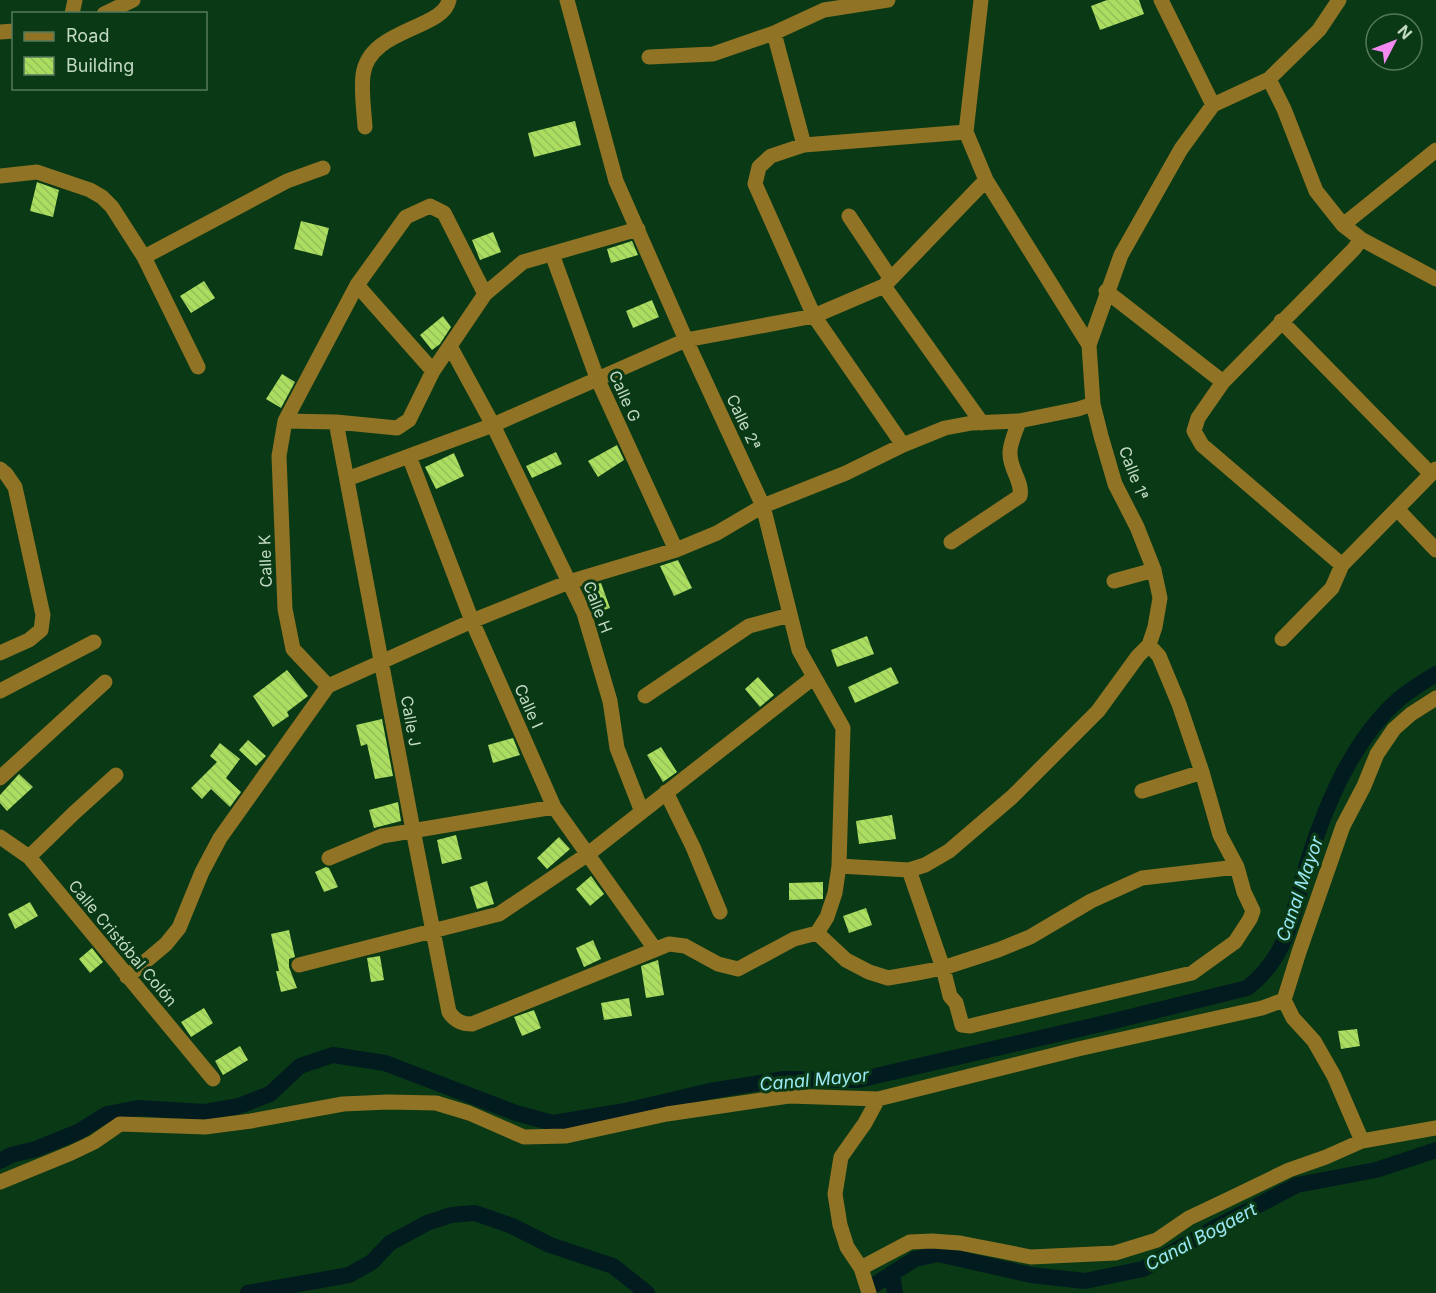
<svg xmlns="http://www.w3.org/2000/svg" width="1436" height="1293" font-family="Inter,sans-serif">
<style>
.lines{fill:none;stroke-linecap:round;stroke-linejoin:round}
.canal{stroke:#011b1f;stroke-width:16}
.building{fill:url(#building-back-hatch)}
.minor{stroke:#907324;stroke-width:15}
.labels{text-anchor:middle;stroke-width:6;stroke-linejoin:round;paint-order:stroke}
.street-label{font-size:16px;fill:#c2d9c4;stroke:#0a3916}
.water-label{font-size:18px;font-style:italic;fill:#9be9f5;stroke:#0a3916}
</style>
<defs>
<pattern id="building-back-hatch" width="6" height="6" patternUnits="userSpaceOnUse" patternTransform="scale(1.5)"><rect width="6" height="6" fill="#abde60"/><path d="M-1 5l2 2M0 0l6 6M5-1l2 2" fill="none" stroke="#94bf59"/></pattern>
</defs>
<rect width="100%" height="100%" fill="#0a3916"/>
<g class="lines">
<path class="canal" d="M 0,1161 L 11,1155 L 36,1149 L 78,1132 L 107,1114 L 138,1108 L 205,1112 L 239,1106 L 270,1094 L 300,1066 L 333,1055 L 385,1063 L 516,1113 L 553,1123 L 625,1111 L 710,1091 L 784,1079 L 858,1080 L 1114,1021 L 1247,988 C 1291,955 1293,907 1309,858 C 1327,802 1353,740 1398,700 C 1409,690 1423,682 1436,674
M 892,1273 L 895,1293
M 874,1285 L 915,1259 L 938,1254 L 1031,1275 L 1085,1281 L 1143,1269 L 1218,1226 L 1297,1185 L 1376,1170 L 1436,1150
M 248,1293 L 349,1275 L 372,1262 L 390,1243 L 427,1223 L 451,1215 L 475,1213 L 512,1226 L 550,1245 L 613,1266 L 647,1293"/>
</g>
<path class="building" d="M 1107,0 L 1139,0 L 1144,14 L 1100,30 L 1091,6 Z
M 575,121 L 581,145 L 534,157 L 528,133 Z
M 37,182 L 59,190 L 53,217 L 30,211 Z
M 301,221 L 329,228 L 322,256 L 294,249 Z
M 493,232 L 501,252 L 480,260 L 472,240 Z
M 632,241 L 638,255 L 611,263 L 607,249 Z
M 204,281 L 215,298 L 191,313 L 180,296 Z
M 652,300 L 659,317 L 633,328 L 626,311 Z
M 443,316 L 451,327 L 440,344 L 432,350 L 420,335 Z
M 282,374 L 295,382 L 281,408 L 266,399 Z
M 617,445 L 624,460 L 598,477 L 588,461 Z
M 556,452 L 562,464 L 532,478 L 526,466 Z
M 454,453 L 464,476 L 436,489 L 425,467 Z
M 678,560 L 692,588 L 674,596 L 660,566 Z
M 601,583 L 610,608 L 595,613 L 586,587 Z
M 867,636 L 874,654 L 837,667 L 831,650 Z
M 891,667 L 899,683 L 855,703 L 848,687 Z
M 287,670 L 308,696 L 287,712 L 289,716 L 273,727 L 253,696 Z
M 758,677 L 774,695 L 760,707 L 745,689 Z
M 382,719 L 393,776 L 375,779 L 367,744 L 361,746 L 356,725 Z
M 513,738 L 520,755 L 493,763 L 488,745 Z
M 248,740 L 266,756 L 256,766 L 239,750 Z
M 220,743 L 240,759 L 226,778 L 241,792 L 230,807 L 211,789 L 202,799 L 191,788 L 217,762 L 210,756 Z
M 661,747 L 677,772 L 663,782 L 647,755 Z
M 19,774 L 33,787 L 7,811 L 0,803 L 0,795 Z
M 398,802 L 401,821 L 374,828 L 369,810 Z
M 892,815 L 896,839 L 859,844 L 856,821 Z
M 456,835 L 462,859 L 442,864 L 437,840 Z
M 559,837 L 570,849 L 547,869 L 537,858 Z
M 326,867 L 329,868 L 338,887 L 324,892 L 315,872 Z
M 591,876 L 604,894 L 590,906 L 576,889 Z
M 487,881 L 494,904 L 477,909 L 470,887 Z
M 823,882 L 823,899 L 789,900 L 789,883 Z
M 30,902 L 38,916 L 15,929 L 8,914 Z
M 866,908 L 872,925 L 849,933 L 843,916 Z
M 289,930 L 295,957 L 289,959 L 289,967 L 297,988 L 281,992 L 276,971 L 279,971 L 271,934 Z
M 593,940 L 601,959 L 584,967 L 576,948 Z
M 92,948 L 103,962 L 90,973 L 79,959 Z
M 380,956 L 384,980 L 371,982 L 367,958 Z
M 658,960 L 664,995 L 646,998 L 641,966 Z
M 629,998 L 632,1016 L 604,1020 L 601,1003 Z
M 204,1008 L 213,1023 L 191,1037 L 181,1022 Z
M 534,1010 L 541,1028 L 522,1036 L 514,1017 Z
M 1357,1029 L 1360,1046 L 1341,1049 L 1338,1031 Z
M 240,1046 L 248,1060 L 223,1075 L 215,1061 Z"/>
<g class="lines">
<path class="minor" d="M 981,0 L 966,132 L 986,180 L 1089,345
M 1161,0 L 1213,105
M 72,14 L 75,0
M 104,14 L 133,0
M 0,32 L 14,31
M 774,33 L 804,145
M 649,57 L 713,54 L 774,33 L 824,10 L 888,0
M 1269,79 L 1284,109 L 1316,191 L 1343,225 L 1361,239 L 1436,279
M 365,127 C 364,110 361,92 363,75 C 369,28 443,30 449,0
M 0,176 L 37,172 L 90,190 L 102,197 L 112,207 L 144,257 L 198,367
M 849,216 L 891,279
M 1343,225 L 1436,150
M 552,254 L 597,378 L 676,550
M 144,257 L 287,181 L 323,168
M 357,285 L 433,371
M 884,286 L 982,423
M 1106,291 L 1223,382
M 1281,321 L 1431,474
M 450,346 L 493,425 L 584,613 L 610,701 L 617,748 L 642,812
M 285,421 L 336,422 L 397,428 L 409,420 L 433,371 L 485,294 L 523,262 L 638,229
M 336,422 L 413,830 L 449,1012 C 455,1021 462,1024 472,1024 L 669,944 L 685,946 L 718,964 L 738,969 L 794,939 L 817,933 L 827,917 L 835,893 L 839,866 L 843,728 L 799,650 L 763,506 L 686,340 L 616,181 L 567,0
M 903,445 L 814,316 L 755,184 L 759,167 L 771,156 L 804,145 L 966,132
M 409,456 L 472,621 L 554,807 L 655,949
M 0,469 L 6,474 L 15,487 L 43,615 L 41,630 L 29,640 L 0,653
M 347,479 L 493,425 L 686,340 L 814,316 L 884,286 L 986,180
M 1398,510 L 1436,550
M 951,542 L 1020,496 C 1023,482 1010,470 1010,454 C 1009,445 1016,431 1019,421
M 1342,565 L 1202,445 L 1194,431 L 1198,418 L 1223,382 L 1354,249 L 1361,239
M 1114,581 L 1154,570
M 1282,639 L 1332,588 L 1342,565 L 1436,469
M 328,686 L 293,649 L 285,609 L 279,456 L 285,421 L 357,285 L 406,217 L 430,206 L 444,213 L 485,294
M 0,691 L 94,642
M 645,696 L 749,626 L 790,615
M 0,778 L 105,682
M 1142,791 L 1202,772
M 666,792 L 693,847 L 720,912
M 0,837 L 29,857 L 213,1079
M 29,857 L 74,813 L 116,775
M 329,858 L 382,836 L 554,807
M 839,866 L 909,870 L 925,865 L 949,851 L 1012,797 L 1098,711 L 1138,656 L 1149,645 L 1155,627 L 1160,598 L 1154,570 L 1137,527 L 1115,484 L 1101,436 L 1093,404 L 1089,345 L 1121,255 L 1181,149 L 1213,105 L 1269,79 L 1319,30 L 1339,0
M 909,870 L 943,968 L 950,996 L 956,1003 L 962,1025 L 970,1026 L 1192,973 L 1235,942 L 1250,919 L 1253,911 L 1244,892 L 1237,867 L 1220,835 L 1202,772 L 1179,704 L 1159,656 L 1149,645
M 817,933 L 846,960 L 869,972 L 888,978 L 917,973 L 943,968 L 998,950 L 1030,937 L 1091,901 L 1142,878 L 1237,867
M 299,965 L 499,914 L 588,854 L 814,677
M 127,977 L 166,944 L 179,928 L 202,872 L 220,838 L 328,686 L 472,621 L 569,582 L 676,550 L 717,533 L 763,506 L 846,473 L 903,445 L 945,428 L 972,423 L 1019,421 L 1078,409 L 1093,404
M 1284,1000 L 1293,1018 L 1314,1041 L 1334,1076 L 1362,1141
M 0,1182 L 71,1153 L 94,1142 L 120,1124 L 205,1127 L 251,1121 L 343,1104 L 388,1102 L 436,1103 L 469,1113 L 524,1137 L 566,1136 L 667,1114 L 789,1096 L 878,1099 L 1078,1049 L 1262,1008 L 1284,1000 L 1299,952 L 1343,826 L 1364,786 L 1377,754 L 1394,729 L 1411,714 L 1436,698
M 861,1268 L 910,1242 L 932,1241 L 960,1243 L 1031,1257 L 1115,1253 L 1157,1240 L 1189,1218 L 1229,1199 L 1289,1170 L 1326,1157 L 1362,1141 L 1436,1128
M 869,1293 L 861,1268 L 847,1247 L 840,1225 L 835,1194 L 841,1157 L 865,1123 L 878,1099"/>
</g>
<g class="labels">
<g class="street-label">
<text transform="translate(625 396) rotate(66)" y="6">Calle G</text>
<text transform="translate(744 422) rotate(65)" y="6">Calle 2ª</text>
<text transform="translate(1134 473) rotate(69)" y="6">Calle 1ª</text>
<text transform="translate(265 561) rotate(-92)" y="6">Calle K</text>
<text transform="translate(598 607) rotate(69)" y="6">Calle H</text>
<text transform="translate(529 706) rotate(66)" y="6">Calle I</text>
<text transform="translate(411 721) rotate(80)" y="6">Calle J</text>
<text transform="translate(123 943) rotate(50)" y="6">Calle Cristóbal Colón</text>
</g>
<g class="water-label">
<text transform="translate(1300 889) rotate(-71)" y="6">Canal Mayor</text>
<text transform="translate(814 1080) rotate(-5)" y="6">Canal Mayor</text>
<text transform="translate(1201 1237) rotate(-28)" y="6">Canal Bogaert</text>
</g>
</g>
<rect x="12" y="12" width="195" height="78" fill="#0a3916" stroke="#54795c" stroke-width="1.5"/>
<rect x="24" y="32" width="30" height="9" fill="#907324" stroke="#54795c" stroke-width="1.5"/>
<text x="66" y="42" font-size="18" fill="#c2d9c4">Road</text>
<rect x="24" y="57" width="30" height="18" fill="url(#building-back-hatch)" stroke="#54795c" stroke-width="1.5"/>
<text x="66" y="72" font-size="18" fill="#c2d9c4">Building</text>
<g transform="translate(1394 42) rotate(48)"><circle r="28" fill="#0a3916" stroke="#54795c" stroke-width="1.5"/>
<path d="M0-4.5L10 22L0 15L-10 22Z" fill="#f489f1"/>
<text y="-9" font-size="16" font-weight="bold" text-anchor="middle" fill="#c2d9c4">N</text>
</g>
</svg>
